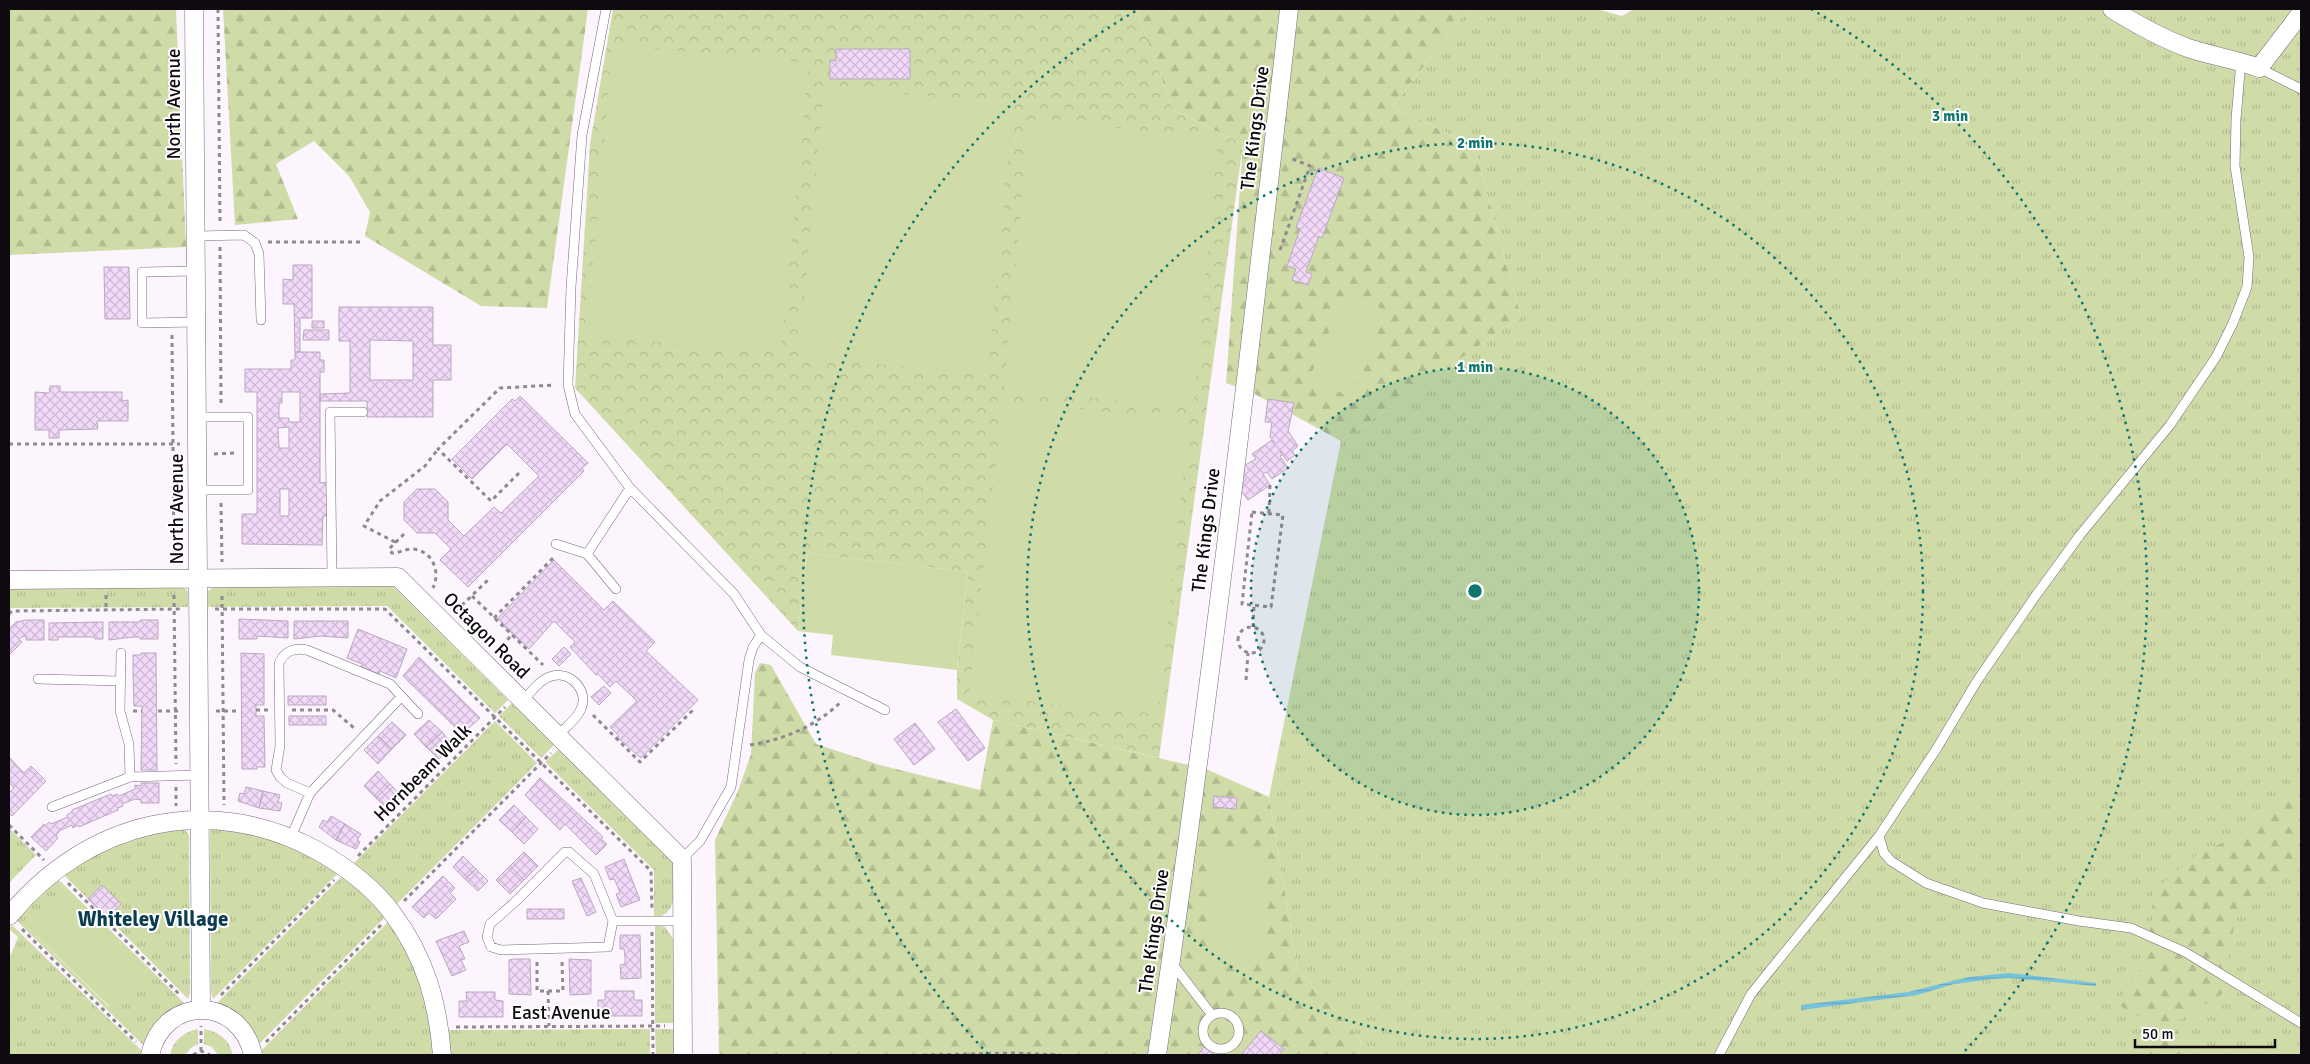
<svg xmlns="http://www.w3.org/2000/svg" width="2310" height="1064" font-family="Signika,sans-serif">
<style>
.grass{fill:url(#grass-tufts)}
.forest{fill:url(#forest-firs)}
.park{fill:url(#park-crowns)}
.garden{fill:#d0dca8}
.water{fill:url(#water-rules)}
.building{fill:url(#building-cross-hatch);stroke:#b9a9bd;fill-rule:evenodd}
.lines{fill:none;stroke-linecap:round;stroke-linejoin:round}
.lane-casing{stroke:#77687b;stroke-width:10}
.street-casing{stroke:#77687b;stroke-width:19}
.path{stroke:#908991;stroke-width:3;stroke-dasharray:4 4;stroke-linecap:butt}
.lane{stroke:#fff;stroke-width:9}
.street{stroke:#fff;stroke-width:18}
.ring{fill:none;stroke:#0f766e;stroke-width:2.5;stroke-dasharray:2.5 5}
.labels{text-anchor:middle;stroke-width:4;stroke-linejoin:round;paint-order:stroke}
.street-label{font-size:19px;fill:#0f0910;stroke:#fff}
.quarter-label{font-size:21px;font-weight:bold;fill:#0a3d50;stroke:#fff}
.centre{fill:#0f766e;stroke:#fff;stroke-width:2.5}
.ring-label{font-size:15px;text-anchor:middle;font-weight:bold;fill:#0f766e;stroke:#fff;stroke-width:4;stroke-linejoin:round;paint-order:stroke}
</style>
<defs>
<pattern id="grass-tufts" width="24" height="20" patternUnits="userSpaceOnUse" patternTransform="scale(1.25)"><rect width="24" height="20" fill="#d0dca8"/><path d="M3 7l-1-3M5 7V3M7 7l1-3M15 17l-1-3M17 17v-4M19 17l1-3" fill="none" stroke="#b1bb90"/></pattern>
<pattern id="forest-firs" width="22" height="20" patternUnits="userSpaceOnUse" patternTransform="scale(1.25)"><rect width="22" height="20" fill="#d0dca8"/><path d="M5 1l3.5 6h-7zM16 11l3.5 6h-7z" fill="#b1bb90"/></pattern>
<pattern id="park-crowns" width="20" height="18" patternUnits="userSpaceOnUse" patternTransform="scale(1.25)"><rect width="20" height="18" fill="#d0dca8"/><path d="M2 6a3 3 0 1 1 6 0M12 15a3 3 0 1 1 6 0" fill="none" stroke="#b1bb90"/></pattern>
<pattern id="water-rules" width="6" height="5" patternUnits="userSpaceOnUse" patternTransform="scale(1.25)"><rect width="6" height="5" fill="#76c3de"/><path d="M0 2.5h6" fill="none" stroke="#65a6bd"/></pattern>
<pattern id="building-cross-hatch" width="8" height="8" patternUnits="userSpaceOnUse" patternTransform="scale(1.25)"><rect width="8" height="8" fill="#f2d9f9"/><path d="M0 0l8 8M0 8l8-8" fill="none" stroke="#ceb9d4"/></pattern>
</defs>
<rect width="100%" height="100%" fill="#fcf5fe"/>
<path class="grass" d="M 1468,9 L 1597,9 L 1622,16 L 1634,9 L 2301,9 L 2301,1055 L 1358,1055 L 1361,1040 L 1298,970 L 1269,797 L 1341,441 L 1521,317 L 1474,146 L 1392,107 Z
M 393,586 L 508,700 L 495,713 L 387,606 L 208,607 L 208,591 L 214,587 Z
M 182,587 L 188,591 L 188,607 L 11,608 L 9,610 L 9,589 Z
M 512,703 L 554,745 L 541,758 L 499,716 Z
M 495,721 L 537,763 L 394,907 L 352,865 Z
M 559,749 L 674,862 C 674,880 681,916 654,917 L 654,870 L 545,762 Z
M 214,827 L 281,840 L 339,872 L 213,999 L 211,992 L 210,831 Z
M 9,828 L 36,855 L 9,883 Z
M 184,828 L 189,835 L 190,993 L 188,999 L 108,918 L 121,904 L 102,885 L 88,899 L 62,873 L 122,839 Z
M 344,874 L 386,916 L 259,1044 C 252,1023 238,1009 217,1003 Z
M 56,877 L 67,888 L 29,929 L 109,1007 L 149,968 L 184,1003 C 164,1012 151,1024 143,1045 L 15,919 Z
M 389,921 L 408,950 L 426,995 L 435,1055 L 262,1055 L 261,1051 Z
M 12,925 L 142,1051 L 141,1055 L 9,1055 L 9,959 L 18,937 L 9,929 Z
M 655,925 L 665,927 L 674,940 L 674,1023 L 655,1023 Z
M 198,1029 L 198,1044 L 191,1048 L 185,1055 L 170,1055 C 173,1040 184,1032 198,1029 Z
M 204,1029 C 219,1032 229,1039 233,1055 L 218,1055 L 212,1047 L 204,1044 Z
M 650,1029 L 650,1055 L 449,1055 L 447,1030 Z
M 655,1029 L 675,1029 L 675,1055 L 656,1055 Z"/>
<path class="forest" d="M 9,9 L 176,9 L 186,247 L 9,255 Z
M 223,9 L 588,9 L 547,308 L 481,306 L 365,236 L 370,212 L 349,176 L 314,141 L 276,164 L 298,219 L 235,225 Z
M 1136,9 L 1468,9 L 1392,107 L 1474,146 L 1521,317 L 1341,441 L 1251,392 L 1226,383 L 1243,144 L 1173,110 Z
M 760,663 L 771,665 L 816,744 L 880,765 L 980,790 L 993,720 L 1206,769 L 1269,797 L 1298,970 L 1361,1040 L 1358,1055 L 719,1055 L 715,840 L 738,791 L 751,754 L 755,673 Z
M 2301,790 L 2301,867 L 2237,909 L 2222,994 L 2173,1024 L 2194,1055 L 2143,1055 L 2153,1025 L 2117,1004 L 2142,968 L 2152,920 L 2153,892 L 2193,857 L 2245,832 Z"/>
<path class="park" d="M 613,9 L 1136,9 L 1173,110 L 1243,144 L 1159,758 L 993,720 L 957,699 L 957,670 L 968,572 L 807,553 L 798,631 L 575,388 L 590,144 Z"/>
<path class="garden" d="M 613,45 L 809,63 L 781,353 L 586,335 Z
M 824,87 L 1013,104 L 988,374 L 799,357 Z
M 1029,120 L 1218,137 L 1193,407 L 1004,390 Z
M 1345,293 L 1387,311 L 1351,397 L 1309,379 Z
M 1003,401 L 1189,420 L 1158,714 L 969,695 Z
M 807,553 L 968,572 L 957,670 L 831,655 L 833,635 L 798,631 Z
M 1209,850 L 1260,850 L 1264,961 L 1209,959 Z
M 67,888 L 149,968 L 110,1007 L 28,928 Z"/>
<path class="water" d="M 2009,973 L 2096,983 L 2096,986 L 2009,978 L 1993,979 L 1954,984 L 1917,995 L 1801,1010 L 1801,1005 L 1908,992 L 1969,977 Z"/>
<path class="building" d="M 836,49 L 910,49 L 910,79 L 830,79 L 830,60 L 836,61 Z
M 1318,168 L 1344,178 L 1322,238 L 1319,236 L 1306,272 L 1312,274 L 1308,285 L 1292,280 L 1296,269 L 1287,266 L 1300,229 L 1296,228 Z
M 293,265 L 312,265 L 312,318 L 300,318 L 300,352 L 295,352 L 294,304 L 283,304 L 283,279 L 293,280 Z
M 104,267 L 129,267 L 130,319 L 105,319 Z
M 339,307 L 433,307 L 433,345 L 451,345 L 451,380 L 433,380 L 433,417 L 367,417 L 367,401 L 320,401 L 320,394 L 350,393 L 350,341 L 339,341 ZM 370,340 L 413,341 L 413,380 L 370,380 Z
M 312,321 L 324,321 L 324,328 L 312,328 Z
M 304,330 L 329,330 L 329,340 L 303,340 Z
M 295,352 L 320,352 L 320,360 L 324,360 L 324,372 L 320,372 L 320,483 L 327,482 L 327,516 L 323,516 L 322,545 L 242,544 L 242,514 L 257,514 L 257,392 L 245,392 L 245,369 L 291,369 L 291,360 L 295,360 ZM 282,392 L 300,392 L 300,422 L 289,422 L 289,418 L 279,418 L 279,403 L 282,403 ZM 289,427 L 289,448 L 279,448 L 278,428 ZM 280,489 L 289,489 L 289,516 L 280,516 Z
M 50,386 L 60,386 L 60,392 L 122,392 L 122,401 L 128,400 L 128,421 L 97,421 L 98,429 L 59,430 L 59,438 L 49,438 L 49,430 L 35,430 L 35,392 L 49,393 Z
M 520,396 L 588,463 L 582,468 L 584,471 L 468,587 L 440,560 L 451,549 L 435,533 L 417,533 L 404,520 L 404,502 L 417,489 L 435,489 L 448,502 L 448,520 L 464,536 L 494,507 L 501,513 L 539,476 L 507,444 L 472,479 L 452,459 L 512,399 L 515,401 Z
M 1268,399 L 1294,403 L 1288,431 L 1298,446 L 1292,451 L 1295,455 L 1287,461 L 1280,451 L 1282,455 L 1280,456 L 1288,468 L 1272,479 L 1267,472 L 1263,474 L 1270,485 L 1248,500 L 1238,486 L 1246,480 L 1238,469 L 1256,459 L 1252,454 L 1272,440 L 1275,443 L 1270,437 L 1272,422 L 1265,422 Z
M 554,560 L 604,610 L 613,601 L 655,642 L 646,651 L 698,700 L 641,758 L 617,737 L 619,736 L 610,727 L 637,701 L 616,681 L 610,687 L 598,674 L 596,675 L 570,647 L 575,642 L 554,621 L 529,649 L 505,627 L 498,618 Z
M 239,619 L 288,621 L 288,638 L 257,636 L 257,639 L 239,639 Z
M 26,620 L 44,620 L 44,640 L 26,640 L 26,636 L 22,637 L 19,639 L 22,642 L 9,655 L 9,629 L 16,622 Z
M 140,620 L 158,620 L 158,639 L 140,639 L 140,637 L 133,637 L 109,640 L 109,622 L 140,622 Z
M 294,621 L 348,621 L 348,638 L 321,636 L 294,639 Z
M 103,622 L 103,639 L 95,639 L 95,637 L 58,637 L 58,640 L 49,640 L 49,623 Z
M 358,629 L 407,649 L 396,678 L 380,671 L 379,674 L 361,667 L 362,664 L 347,658 Z
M 564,647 L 571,654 L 559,666 L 552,659 Z
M 141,653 L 156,653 L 157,770 L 141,770 L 142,706 L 134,706 L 133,672 L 133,655 L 141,655 Z
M 241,653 L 264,654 L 264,705 L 256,705 L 256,716 L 264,716 L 265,767 L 257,767 L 257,769 L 242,769 Z
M 419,657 L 480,718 L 462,734 L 403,676 Z
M 604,686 L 611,693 L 599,705 L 591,697 Z
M 288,696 L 326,696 L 326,705 L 288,705 Z
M 956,709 L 985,748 L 968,761 L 938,722 Z
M 289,716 L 326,716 L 326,725 L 289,725 Z
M 429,720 L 442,732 L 426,747 L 414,734 Z
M 392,722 L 406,735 L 392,749 L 378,736 Z
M 915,723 L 935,749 L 914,765 L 894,739 Z
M 442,732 L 453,745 L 439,759 L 426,747 Z
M 378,736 L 392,749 L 378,764 L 364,750 Z
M 9,757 L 24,773 L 31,766 L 46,781 L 12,816 L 9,813 L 9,793 L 14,788 L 9,782 Z
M 378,771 L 390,784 L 376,798 L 364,786 Z
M 540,778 L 603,837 L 601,839 L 607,844 L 596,855 L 565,824 L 560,830 L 525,795 Z
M 141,783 L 159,783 L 159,803 L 141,803 L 141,800 L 135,799 L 122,804 L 123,806 L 118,808 L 118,810 L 79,827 L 78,825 L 73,828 L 72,825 L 59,831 L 56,836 L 58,838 L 46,851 L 31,837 L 44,824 L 45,826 L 49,822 L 51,824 L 68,817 L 67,815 L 72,812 L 72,810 L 111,794 L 112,796 L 117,794 L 119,796 L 135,789 L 135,785 L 141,786 Z
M 390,784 L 402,796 L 388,809 L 376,798 Z
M 246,787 L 263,791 L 259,808 L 238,801 L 240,793 L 244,794 Z
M 263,791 L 280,795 L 278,802 L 282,803 L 280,811 L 259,808 Z
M 1214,796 L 1237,798 L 1236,809 L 1213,807 Z
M 514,805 L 526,817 L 512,832 L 499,820 Z
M 331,816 L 345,824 L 336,840 L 319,827 L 323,820 L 327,822 Z
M 526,817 L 538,829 L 524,844 L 512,832 Z
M 345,824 L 361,834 L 357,840 L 360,842 L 356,849 L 336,840 Z
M 524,852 L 538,866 L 524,880 L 510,866 Z
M 463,856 L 476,869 L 465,879 L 453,867 Z
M 624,859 L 640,900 L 621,907 L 616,894 L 620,893 L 617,885 L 614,879 L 610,880 L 605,867 Z
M 510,866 L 524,880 L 510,894 L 496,880 Z
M 476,869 L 488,881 L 478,891 L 465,879 Z
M 443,876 L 455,888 L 450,893 L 456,899 L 436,919 L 429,913 L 424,918 L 412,907 Z
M 581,878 L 596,912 L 587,916 L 572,881 Z
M 102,885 L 121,904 L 108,918 L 88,899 Z
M 527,909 L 564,909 L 564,919 L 527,919 Z
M 464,931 L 469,942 L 459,946 L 465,959 L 461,960 L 466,970 L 452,976 L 436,941 Z
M 620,935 L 640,935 L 641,978 L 621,979 L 620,965 L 625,964 L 625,957 L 624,949 L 620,949 Z
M 514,959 L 530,959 L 531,995 L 509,994 L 509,960 Z
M 569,959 L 591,960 L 591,994 L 570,995 Z
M 605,991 L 634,991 L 634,1000 L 642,1000 L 642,1016 L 598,1016 L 598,1000 L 605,1000 Z
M 466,992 L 495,992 L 495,1000 L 503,1001 L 503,1017 L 459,1017 L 459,1001 L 467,1001 Z
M 1261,1031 L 1284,1049 L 1279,1055 L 1241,1055 Z
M 1204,1047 L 1215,1055 L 1198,1055 Z"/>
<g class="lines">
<defs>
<path id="lane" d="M 606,9 L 582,135 L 571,287 L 568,385 L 575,414 L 630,488 L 734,594 L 761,635 L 800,667 L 885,710
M 2259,68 L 2301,89
M 196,236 L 244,235 L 255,243 L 259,254 L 261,320
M 196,271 L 142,272 L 142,323 L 196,322
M 197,417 L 248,417 L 248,490 L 197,490
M 556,544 L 587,554 L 616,589
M 587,554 L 630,488
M 332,578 L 330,412 L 363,412
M 121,653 L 120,711 L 129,744 L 130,777
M 38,679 L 120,681
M 523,701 C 531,692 540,679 552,676 C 571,671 589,691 581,709 C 577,719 565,728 558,735
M 310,793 L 287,783 L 280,777 L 276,770 L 280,746 L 279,664 C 283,652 294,647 307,650 L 390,684 L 418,714
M 52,807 L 130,777 L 199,775
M 1879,836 L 1884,853 L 1891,861 L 1926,883 L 1983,903 L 2079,921 L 2131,928 L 2185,952 L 2301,1023
M 291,837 L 310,793 L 401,697
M 682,859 L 700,841 L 731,787 L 749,660 L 753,647 L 761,635
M 613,921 L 608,947 L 501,950 L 491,947 L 487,937 L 490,924 L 515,902 L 565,852 L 569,852 L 594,874 L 613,921 L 682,921
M 1171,962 L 1212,1015
M1203 1031a18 18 0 1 1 36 0a18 18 0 1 1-36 0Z
M 1719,1055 L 1751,994 L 1879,836 L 1937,748 L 1977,681 L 2034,598 L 2080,535 L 2170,425 L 2216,357 L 2233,323 L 2247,287 L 2249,257 L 2235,166 L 2236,119 L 2241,61"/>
<path id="street" d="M 194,9 L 201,1010
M 2112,9 C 2136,24 2161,38 2188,48 C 2211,56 2236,59 2259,68 L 2301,13
M 9,580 L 398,577 L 682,859 L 683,1055
M 9,916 C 87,821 208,791 318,851 C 346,867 374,888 393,914 C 425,957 438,1003 442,1055
M 150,1055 C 163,995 240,995 253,1055
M 1157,1055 C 1209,708 1249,358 1289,9"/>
</defs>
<use href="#lane" class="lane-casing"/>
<use href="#street" class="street-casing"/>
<path class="path" d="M 218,9 L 220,223
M 268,242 L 364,242
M 220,247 L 221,403
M 1280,250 L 1310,166 L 1290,158
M 172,335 L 174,561
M 9,444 L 180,444
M 214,454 L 235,453
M 519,473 L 491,501 L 438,449 L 500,388 L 555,385
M 221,503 L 222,562
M 1252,512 L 1283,515 L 1271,607 L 1242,604 Z
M 1269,513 L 1270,485
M 404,534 L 389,549 L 392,553 C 399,553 405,549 412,549 C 432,550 441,571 433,588
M 395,542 L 364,526 L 380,501 L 425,466 L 438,449
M 106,595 L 106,610
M 174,595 L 176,764
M 222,596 L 224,805
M 472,596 L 543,665
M 215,609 L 385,609 L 651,871 L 652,909
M 456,611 L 489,579
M 9,614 L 12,611 L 182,609
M 494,618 L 555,556
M 1253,627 L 1254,605
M1238 640a13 13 0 1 1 26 0a13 13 0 1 1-26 0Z
M 496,651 L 511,636
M 1246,680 L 1248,653
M 256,710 L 268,710
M 292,710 L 333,710 L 354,728
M 133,711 L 142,711
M 158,711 L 182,711
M 216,711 L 240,711
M 593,715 L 640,762 L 693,710
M 750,745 C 786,739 816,726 842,701
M 176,787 L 176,806
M 9,825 L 44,860
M 358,856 L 505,707
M 68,883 L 180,995
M 404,901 L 551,753
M 22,929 L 136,1042
M 652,932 L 653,1055
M 537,962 L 537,991 L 563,991 L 562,962
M 548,991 L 549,1026
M 221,995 L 334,880
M 456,1027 L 665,1026
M 266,1042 L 381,925
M 201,1051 L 201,1026
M 193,1055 L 201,1051 L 210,1055
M 923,1055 L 1014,1053 L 1061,1055"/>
<use href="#lane" class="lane"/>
<use href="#street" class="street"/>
</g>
<circle cx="1475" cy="591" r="224" fill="#0f766e" fill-opacity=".12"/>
<g class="ring">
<circle cx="1475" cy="591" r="224"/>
<circle cx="1475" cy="591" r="448"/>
<path d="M988 1054A672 672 0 0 1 1139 9M1811 9A672 672 0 0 1 1962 1054"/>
</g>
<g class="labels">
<g class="street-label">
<text transform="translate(173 104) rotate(-90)" y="7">North Avenue</text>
<text transform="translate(1254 128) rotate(-83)" y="7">The Kings Drive</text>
<text transform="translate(176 509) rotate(-90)" y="7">North Avenue</text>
<text transform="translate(1205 530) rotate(-83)" y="7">The Kings Drive</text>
<text transform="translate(487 635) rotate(45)" y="7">Octagon Road</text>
<text transform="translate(422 772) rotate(-45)" y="7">Hornbeam Walk</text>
<text transform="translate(1153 931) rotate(-82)" y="7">The Kings Drive</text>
<text x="561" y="1019">East Avenue</text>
</g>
<g class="quarter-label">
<text x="153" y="926">Whiteley Village</text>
</g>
</g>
<circle cx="1475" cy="591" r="8" class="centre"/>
<g class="ring-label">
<text x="1950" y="121">3 min</text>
<text x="1475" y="148">2 min</text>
<text x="1475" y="372">1 min</text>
</g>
<rect width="2310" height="1064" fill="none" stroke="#0f0910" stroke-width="20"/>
<path d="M2135 1039v8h140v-8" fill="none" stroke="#0f0910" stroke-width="2.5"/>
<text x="2142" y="1039" font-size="15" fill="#0f0910" stroke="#ffffff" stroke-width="4" paint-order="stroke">50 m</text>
</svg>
